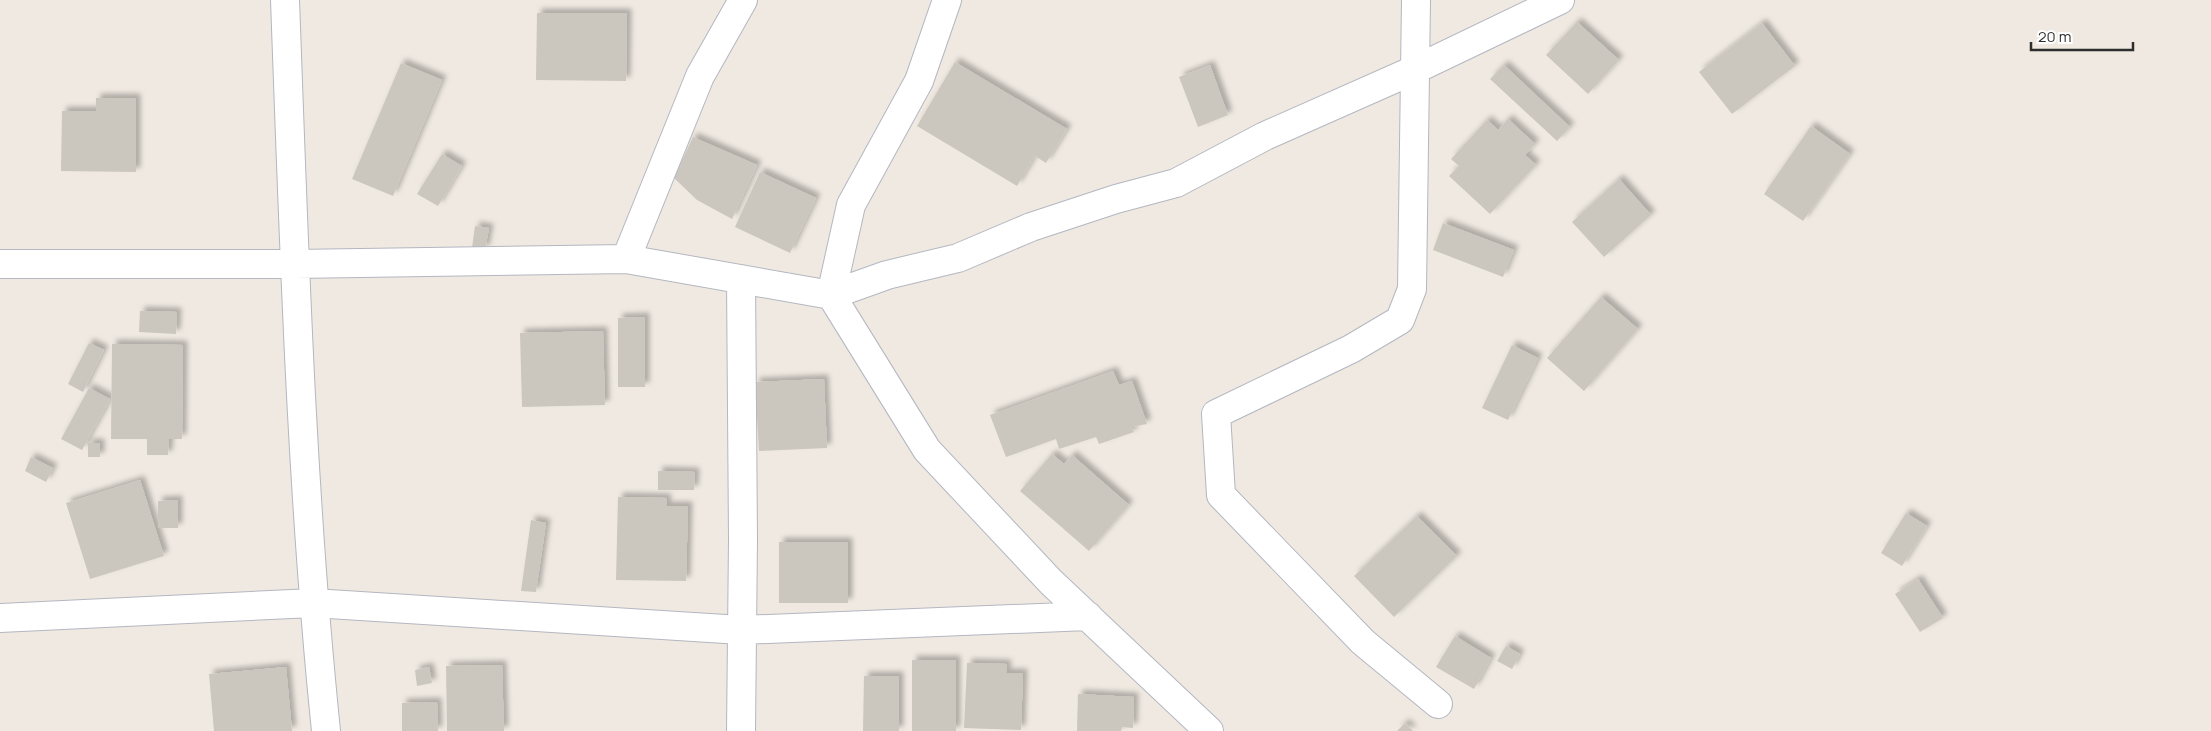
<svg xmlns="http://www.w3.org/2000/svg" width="2211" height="731" font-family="Manrope,sans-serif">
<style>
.building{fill:#cbc7bf;filter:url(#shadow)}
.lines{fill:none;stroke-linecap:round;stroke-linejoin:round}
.minor-casing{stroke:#b4b7c1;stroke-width:30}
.minor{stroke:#fff;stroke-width:28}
</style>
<defs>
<filter id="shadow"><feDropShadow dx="4.5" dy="-4.5" stdDeviation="2.5" flood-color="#0004"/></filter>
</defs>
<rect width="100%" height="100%" fill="#efe9e1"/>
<path class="building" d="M 537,13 L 627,13 L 626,81 L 536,80 Z
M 1577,22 L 1619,60 L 1588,94 L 1546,55 Z
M 1762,23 L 1795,66 L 1732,114 L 1699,72 Z
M 955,62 L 1067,129 L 1046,163 L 1035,156 L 1017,186 L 917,126 Z
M 401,63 L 442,80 L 393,196 L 352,179 Z
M 1210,65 L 1228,115 L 1198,127 L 1179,77 Z
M 1504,65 L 1570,127 L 1557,141 L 1490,79 Z
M 96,98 L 136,98 L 136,172 L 61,171 L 62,111 L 96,111 Z
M 1508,119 L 1535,144 L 1525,155 L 1536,165 L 1490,214 L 1449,176 L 1459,166 L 1451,159 L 1487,120 L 1498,130 Z
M 1811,126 L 1850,154 L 1803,221 L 1764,194 Z
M 693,137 L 757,165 L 732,219 L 697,200 L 674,178 Z
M 442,154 L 462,166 L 438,206 L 417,194 Z
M 760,172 L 816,198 L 790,253 L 735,227 Z
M 1619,179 L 1651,215 L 1604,257 L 1572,222 Z
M 1443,223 L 1514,250 L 1503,277 L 1433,250 Z
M 475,226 L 489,228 L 485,250 L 472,248 Z
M 1601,297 L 1638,329 L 1584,391 L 1547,358 Z
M 140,311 L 177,312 L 176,334 L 139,332 Z
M 645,317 L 645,387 L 618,387 L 618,318 Z
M 603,331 L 605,405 L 522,407 L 520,333 Z
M 89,343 L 104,350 L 83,392 L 68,384 Z
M 112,344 L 183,345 L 182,439 L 169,439 L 168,455 L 147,455 L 147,439 L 111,439 Z
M 1512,345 L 1538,358 L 1508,420 L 1482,408 Z
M 1113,371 L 1119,385 L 1132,381 L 1147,424 L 1131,427 L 1134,432 L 1099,444 L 1096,437 L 1059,449 L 1056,439 L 1006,457 L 990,415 Z
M 824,379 L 827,448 L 759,451 L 755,382 Z
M 89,388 L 110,399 L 82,450 L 61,439 Z
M 88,443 L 100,443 L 100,457 L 88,457 Z
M 1052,454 L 1064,464 L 1072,455 L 1129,505 L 1089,551 L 1020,491 Z
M 31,457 L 53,468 L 46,482 L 25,471 Z
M 658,471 L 695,472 L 694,490 L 658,490 Z
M 140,480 L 164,556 L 90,579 L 66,503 Z
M 618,497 L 667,498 L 666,506 L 688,506 L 686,581 L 616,580 Z
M 178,500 L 178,528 L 158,528 L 158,501 Z
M 1906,513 L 1927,526 L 1902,566 L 1881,553 Z
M 1417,516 L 1457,556 L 1394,617 L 1354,576 Z
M 531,520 L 546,523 L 536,592 L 521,591 Z
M 779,542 L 848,542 L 848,603 L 779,603 Z
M 1918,579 L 1943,618 L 1920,632 L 1895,594 Z
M 1455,636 L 1491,658 L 1474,689 L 1436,667 Z
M 1506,646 L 1520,654 L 1512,669 L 1497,661 Z
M 912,660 L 956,660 L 956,731 L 912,731 Z
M 967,663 L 1007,664 L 1006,673 L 1023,673 L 1021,730 L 964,728 Z
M 502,665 L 504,731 L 447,731 L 446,666 Z
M 286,667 L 292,731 L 214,731 L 209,674 Z
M 429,667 L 432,683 L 417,686 L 415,670 Z
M 864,676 L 899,676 L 899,731 L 863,731 Z
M 1078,694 L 1134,697 L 1133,728 L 1122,727 L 1121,731 L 1077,731 Z
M 437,702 L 438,731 L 402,731 L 402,703 Z
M 1405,723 L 1413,731 L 1397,731 Z"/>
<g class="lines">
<defs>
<path id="minor" d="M 285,0 C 294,244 301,488 326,731
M 1416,0 L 1412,289 L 1400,320 L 1351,349 L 1216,414 L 1221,495 L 1363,642 L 1438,704
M 626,259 L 700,76 L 743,0
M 0,264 L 294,264 L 626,259 L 831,295 L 927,450 L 1051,582 L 1209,731
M 741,279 L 743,539 L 741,731
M 831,295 L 887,275 L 958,258 L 1031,227 L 1116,199 L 1176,183 L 1265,136 L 1414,70 L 1560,0
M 831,295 L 851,205 L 919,81 L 947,0
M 0,618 L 313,603 L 741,630 L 1088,616"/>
</defs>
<use href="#minor" class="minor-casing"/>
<use href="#minor" class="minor"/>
</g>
<path d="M2031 42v8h102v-8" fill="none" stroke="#2e2e2e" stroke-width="2.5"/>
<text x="2038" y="42" font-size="15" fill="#2e2e2e" stroke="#ffffff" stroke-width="4" paint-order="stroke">20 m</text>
</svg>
